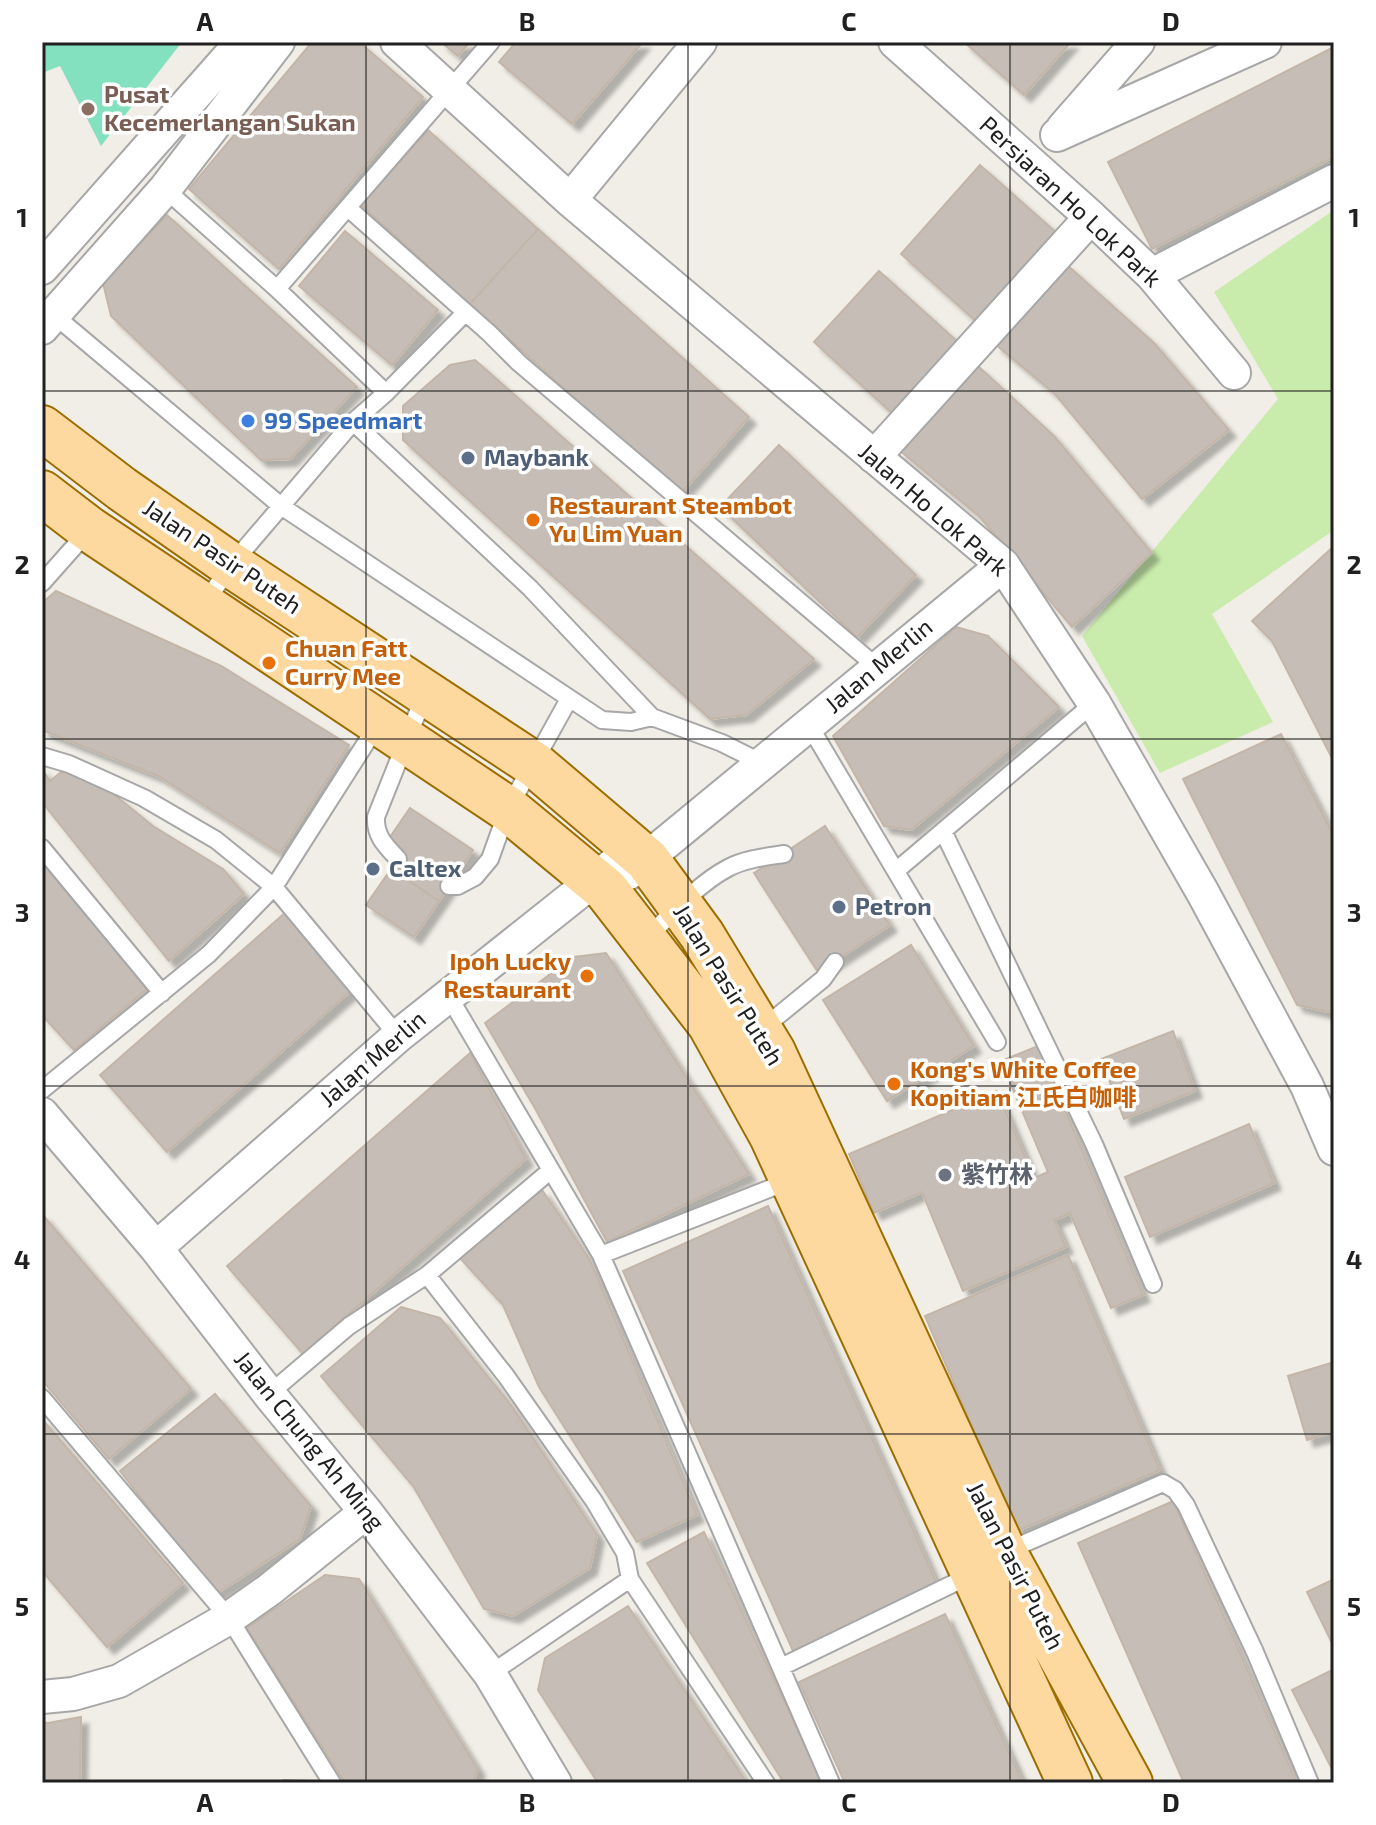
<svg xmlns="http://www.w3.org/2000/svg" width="1376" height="1825" font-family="'Exo 2','Noto Sans SC',sans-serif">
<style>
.grass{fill:#c9ebac}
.pitch{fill:#84e1c0}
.building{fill:#c6beb6;stroke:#c3b5a8;stroke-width:2;filter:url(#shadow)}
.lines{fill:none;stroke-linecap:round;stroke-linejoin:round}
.service-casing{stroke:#a7a7a7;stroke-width:20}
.minor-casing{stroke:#a7a7a7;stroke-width:36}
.primary-casing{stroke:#9c6e00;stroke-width:48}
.service{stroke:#fff;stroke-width:16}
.minor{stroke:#fff;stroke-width:32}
.primary{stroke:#fdd89f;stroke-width:44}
.grid{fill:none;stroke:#202020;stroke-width:2;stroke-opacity:0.55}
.education-dot{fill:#8d6e63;stroke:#fff;stroke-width:3}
.shop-dot{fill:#3f7fe0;stroke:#fff;stroke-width:3}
.service-dot{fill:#5c6f8a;stroke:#fff;stroke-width:3}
.food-dot{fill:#e8710a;stroke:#fff;stroke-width:3}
.worship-dot{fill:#6b7280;stroke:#fff;stroke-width:3}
.labels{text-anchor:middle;stroke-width:7;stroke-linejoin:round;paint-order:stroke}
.education-label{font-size:24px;font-weight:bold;fill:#785e54;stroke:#fff;text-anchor:start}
.street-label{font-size:24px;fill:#202020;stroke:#fff}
.shop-label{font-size:24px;font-weight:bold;fill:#366cbe;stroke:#fff;text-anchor:start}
.service-label{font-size:24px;font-weight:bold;fill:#4e5e75;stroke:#fff;text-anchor:start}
.food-label{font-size:24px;font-weight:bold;fill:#c56008;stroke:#fff;text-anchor:start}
.worship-label{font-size:24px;font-weight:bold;fill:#5b616d;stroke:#fff;text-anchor:start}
.neatline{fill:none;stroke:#202020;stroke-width:3}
.grid-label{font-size:26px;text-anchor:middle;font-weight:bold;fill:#202020}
</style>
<defs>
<filter id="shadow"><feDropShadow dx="7" dy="7" stdDeviation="2" flood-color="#0004"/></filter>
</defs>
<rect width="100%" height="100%" fill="#f1eee7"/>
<path class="grass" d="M 1334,210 L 1334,530 L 1212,614 L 1273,722 L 1160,773 L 1082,636 L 1278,399 L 1214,292 Z"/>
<path class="pitch" d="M 42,42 L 182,42 L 101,146 L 60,66 L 42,73 Z"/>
<path class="building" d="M 312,42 L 359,42 L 423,97 L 279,269 L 189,189 Z
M 441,42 L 470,42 L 458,56 Z
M 516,42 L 643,42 L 572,124 L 499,62 Z
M 964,42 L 1071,42 L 1024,95 Z
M 1334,47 L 1334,157 L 1152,249 L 1108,162 Z
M 428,130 L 538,229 L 470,304 L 361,205 Z
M 980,165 L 1058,234 L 978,323 L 901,254 Z
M 167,215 L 357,387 L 290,459 L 261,460 L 111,316 L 103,283 Z
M 538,229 L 749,417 L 681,493 L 470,304 Z
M 345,231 L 438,310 L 392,365 L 299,286 Z
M 1066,264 L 1154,343 L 1229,430 L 1142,499 L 1055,394 L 995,344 Z
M 879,271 L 958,342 L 893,414 L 814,342 Z
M 475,360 L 814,659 L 746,715 L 710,719 L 403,440 L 403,406 L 450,365 Z
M 978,366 L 1054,436 L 1152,553 L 1072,627 L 979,516 L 899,450 Z
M 779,445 L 916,575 L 857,637 L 720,507 Z
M 1334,546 L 1334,762 L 1272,641 L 1252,621 Z
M 56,591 L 221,666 L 349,745 L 280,853 L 158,776 L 42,730 L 42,603 Z
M 956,627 L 988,636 L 1059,707 L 911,830 L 884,826 L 833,736 Z
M 1281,734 L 1334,836 L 1334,1009 L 1328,1012 L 1297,1005 L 1183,779 Z
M 42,769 L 50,781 L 65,769 L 110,791 L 153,826 L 223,869 L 244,894 L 169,961 L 42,802 Z
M 410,808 L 473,850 L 439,901 L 391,869 L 403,850 L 388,840 Z
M 825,826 L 890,925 L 818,972 L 754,873 Z
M 42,858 L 148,988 L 74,1050 L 42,1015 Z
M 391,869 L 439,901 L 414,937 L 366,905 Z
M 286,912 L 353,989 L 167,1152 L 100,1075 Z
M 911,945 L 974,1046 L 887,1101 L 823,1000 Z
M 606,953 L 749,1174 L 607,1242 L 536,1110 L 485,1023 L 573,957 Z
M 1173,1031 L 1195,1091 L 1124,1119 L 1101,1059 Z
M 1038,1046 L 1143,1295 L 1111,1308 L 1070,1213 L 1054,1220 L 1066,1247 L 963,1291 L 922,1192 L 874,1213 L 849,1154 L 997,1091 L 1034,1178 L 1048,1172 L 1001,1061 Z
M 470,1053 L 526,1159 L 303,1354 L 227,1266 Z
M 1249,1124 L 1274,1183 L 1150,1237 L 1125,1177 Z
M 542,1190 L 590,1260 L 697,1515 L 637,1542 L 539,1387 L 503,1305 L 460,1258 Z
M 768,1206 L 938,1586 L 793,1651 L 623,1271 Z
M 42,1214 L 191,1389 L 109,1459 L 42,1380 Z
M 1068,1255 L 1160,1470 L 1017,1531 L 925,1316 Z
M 401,1307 L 440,1318 L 511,1405 L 597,1535 L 590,1568 L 513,1616 L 484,1609 L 413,1486 L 321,1376 Z
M 1334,1362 L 1334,1432 L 1307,1440 L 1288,1376 Z
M 215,1394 L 311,1506 L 300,1539 L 216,1594 L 120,1471 Z
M 42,1419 L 183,1583 L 107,1647 L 42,1571 Z
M 1173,1501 L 1297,1783 L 1184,1783 L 1078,1543 Z
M 704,1532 L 823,1783 L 784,1783 L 647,1563 Z
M 325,1575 L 359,1579 L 478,1769 L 473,1783 L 345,1783 L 247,1628 Z
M 1334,1579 L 1334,1647 L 1307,1592 Z
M 628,1606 L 747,1783 L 598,1783 L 538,1690 L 545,1658 Z
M 945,1614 L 1023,1783 L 845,1783 L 799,1682 Z
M 1334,1669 L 1334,1773 L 1292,1690 Z
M 81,1717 L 80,1783 L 42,1783 L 42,1722 L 48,1723 Z
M 283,1780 L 314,1781 L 315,1783 L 278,1783 Z"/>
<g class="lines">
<defs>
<path id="service" d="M 165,189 L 277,289 L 386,393
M 348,208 L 489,333 L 519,363 L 877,667
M 277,289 L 491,42
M 54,315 L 281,506 L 602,720 L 631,722 L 652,717
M 353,422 L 530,588 L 652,717 L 722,743 L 762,763
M 42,583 L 89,530
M 205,603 L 231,565 L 353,422 L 386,393 L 465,313
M 809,725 L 997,1042
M 42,756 L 69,764 L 144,798 L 216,840 L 274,887 L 398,1036
M 943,831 L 1094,1144 L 1153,1284
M 42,848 L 162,993
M 398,859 C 385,845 375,836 376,817 L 425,694
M 897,870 L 1094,703
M 449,886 L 458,886 L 475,877 L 490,859 L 508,809 L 569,699
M 646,939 C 669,916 699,883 728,868 C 745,859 765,857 784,854
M 448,995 L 601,1255 L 831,1783
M 763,1028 L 823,979 L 835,962
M 42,1090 L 209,954 L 274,887 L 378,724
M 601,1255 L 789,1181
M 427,1275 L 506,1376 L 594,1501 L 625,1553 L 630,1579 L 490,1674
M 269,1394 L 349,1326 L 427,1275 L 551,1170
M 42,1398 L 229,1618 L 332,1783
M 1007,1551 L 1163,1483 L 1175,1490 L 1186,1505 L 1255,1652 L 1310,1783
M 630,1579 L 766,1783
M 781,1667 L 971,1575"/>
<path id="minor" d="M 397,42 L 570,200 L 1003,565 L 1094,703 L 1203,893 L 1307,1086 L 1334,1149
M 895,42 L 1091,217 L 1152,275 L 1234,373
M 1063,128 L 1138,42
M 1057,135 L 1265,42
M 570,200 L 700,42
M 42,268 L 242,42
M 1152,275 L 1334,181
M 42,328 L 165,189 L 278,42
M 874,457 L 1091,217
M 629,873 L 1003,565
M 42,1114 L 156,1248 L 269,1394 L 366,1512 L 490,1674 L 555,1783
M 156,1248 L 398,1036 L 633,849
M 42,1697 L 73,1694 L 119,1681 L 229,1618 L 269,1590 L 366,1512"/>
<path id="primary" d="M 42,428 L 122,489 L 231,565 L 535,765 L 647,860 L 702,935 L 773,1052 L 1004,1552 L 1130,1783
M 42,493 L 89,529 L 508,809 L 606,890 L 710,1024 L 772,1136 L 1070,1783"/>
</defs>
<use href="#service" class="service-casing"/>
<use href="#minor" class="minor-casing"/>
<use href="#primary" class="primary-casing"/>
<use href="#service" class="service"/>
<use href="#minor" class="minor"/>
<use href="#primary" class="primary"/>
</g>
<path class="grid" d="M 366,42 L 366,1783M 688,42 L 688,1783M 1010,42 L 1010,1783M 42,391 L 1334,391M 42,739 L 1334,739M 42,1086 L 1334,1086M 42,1434 L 1334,1434"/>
<circle class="education-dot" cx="88" cy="109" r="8"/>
<circle class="shop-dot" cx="248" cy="421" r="8"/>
<g class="service-dot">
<circle cx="468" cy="458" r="8"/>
<circle cx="373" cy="869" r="8"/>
<circle cx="839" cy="907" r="8"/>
</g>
<g class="food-dot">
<circle cx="533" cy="520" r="8"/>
<circle cx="269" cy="663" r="8"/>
<circle cx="587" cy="976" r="8"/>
<circle cx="894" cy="1084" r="8"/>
</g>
<circle class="worship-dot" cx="945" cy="1175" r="8"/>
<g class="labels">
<g class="education-label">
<text x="104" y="103">Pusat<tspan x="104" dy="28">Kecemerlangan Sukan</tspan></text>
</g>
<g class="street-label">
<text transform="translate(1070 202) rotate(43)" y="8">Persiaran Ho Lok Park</text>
<text transform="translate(933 510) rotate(41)" y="8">Jalan Ho Lok Park</text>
<text transform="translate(222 557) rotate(34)" y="8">Jalan Pasir Puteh</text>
<text transform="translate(879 666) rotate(-40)" y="8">Jalan Merlin</text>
<text transform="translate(728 985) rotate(58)" y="8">Jalan Pasir Puteh</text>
<text transform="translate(373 1059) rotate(-41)" y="8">Jalan Merlin</text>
<text transform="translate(309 1441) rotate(51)" y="8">Jalan Chung Ah Ming</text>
<text transform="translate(1015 1566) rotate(63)" y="8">Jalan Pasir Puteh</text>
</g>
<g class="shop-label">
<text x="264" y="429">99 Speedmart</text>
</g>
<g class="service-label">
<text x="484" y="466">Maybank</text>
<text x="389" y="877">Caltex</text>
<text x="855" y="915">Petron</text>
</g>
<g class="food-label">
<text x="549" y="514">Restaurant Steambot<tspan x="549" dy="28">Yu Lim Yuan</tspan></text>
<text x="285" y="657">Chuan Fatt<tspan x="285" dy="28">Curry Mee</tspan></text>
<text x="571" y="970" text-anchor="end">Ipoh Lucky<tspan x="571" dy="28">Restaurant</tspan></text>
<text x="910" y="1078">Kong's White Coffee<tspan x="910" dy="28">Kopitiam 江氏白咖啡</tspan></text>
</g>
<g class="worship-label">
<text x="961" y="1183">紫竹林</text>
</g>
</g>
<rect width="1376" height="1825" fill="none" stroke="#ffffff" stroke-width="88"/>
<rect x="44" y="44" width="1288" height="1737" class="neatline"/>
<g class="grid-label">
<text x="205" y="31">A</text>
<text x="527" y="31">B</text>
<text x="849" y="31">C</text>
<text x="1171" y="31">D</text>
<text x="22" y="227">1</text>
<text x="1354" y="227">1</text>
<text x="22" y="574">2</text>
<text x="1354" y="574">2</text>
<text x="22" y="922">3</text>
<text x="1354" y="922">3</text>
<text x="22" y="1269">4</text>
<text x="1354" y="1269">4</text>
<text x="22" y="1616">5</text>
<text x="1354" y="1616">5</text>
<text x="205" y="1812">A</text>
<text x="527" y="1812">B</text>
<text x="849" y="1812">C</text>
<text x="1171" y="1812">D</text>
</g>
</svg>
